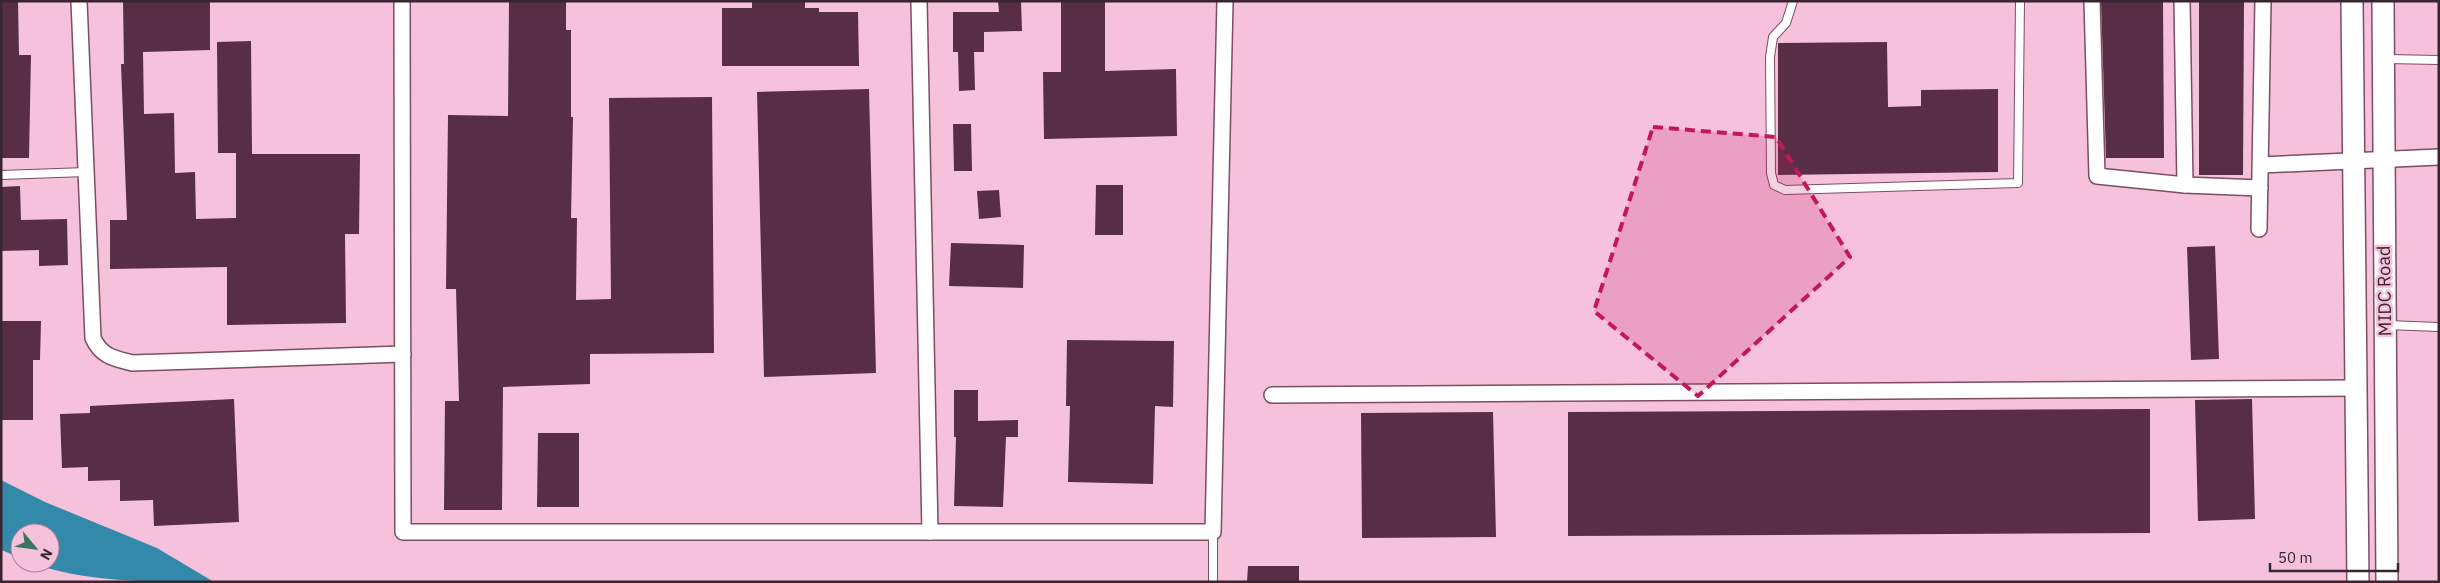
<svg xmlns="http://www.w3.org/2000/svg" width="2440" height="583" viewBox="0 0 2440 583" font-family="'IBM Plex Sans',sans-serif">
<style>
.water{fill:#3389aa}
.building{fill:#572e44}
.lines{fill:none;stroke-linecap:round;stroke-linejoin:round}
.lane-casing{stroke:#7a4e65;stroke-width:10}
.street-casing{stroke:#7a4e65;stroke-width:18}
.secondary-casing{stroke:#7a4e65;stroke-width:24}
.lane{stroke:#fff;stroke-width:8}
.street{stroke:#fff;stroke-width:15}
.secondary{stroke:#fff;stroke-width:21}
.marked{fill:#c2185b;fill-opacity:0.2;stroke:#c2185b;stroke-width:4;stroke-dasharray:10 6;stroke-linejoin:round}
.labels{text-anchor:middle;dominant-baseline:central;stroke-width:5;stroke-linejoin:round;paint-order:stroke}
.street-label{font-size:18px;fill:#39252f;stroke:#f6c2db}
</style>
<rect width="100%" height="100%" fill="#f6c2db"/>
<!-- water -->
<path class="water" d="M1,480L45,502L157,548L214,582C152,582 89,583 31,563H50V533H20V558L4,551L1,550Z"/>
<!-- building -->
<g class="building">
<path d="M1,1H18L19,55H31L29,158H1Z"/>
<path d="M123,1H210V50L143,52L144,114L174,113L175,173L195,172L196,219L236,218V153H218L217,42L251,41L252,154H360L359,234H345L346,323L227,325V267L110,269V220H127L121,64H124Z"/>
<path d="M509,1H566V30H571V117H573L571,218H577L576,300L611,299L609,98L712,97L714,353L590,354V384L503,387L502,510H444L445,401H459L456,289H446L448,115L508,116Z"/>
<path d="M752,1H805V8H819V12H858L859,66H722V8H752Z"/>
<path d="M998,1H1021L1022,31L984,32V52H974L975,90L959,91L958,52H953V12H999Z"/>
<path d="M1061,1H1105V71L1176,69L1177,136L1044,139L1043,72H1061Z"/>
<path d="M2101,1H2163L2164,158H2106Z"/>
<path d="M2199,1H2244L2243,175H2199Z"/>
<path d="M1887,42L1888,107L1921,106V90L1998,89V172L1778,175V43Z"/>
<path d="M869,89L876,373L764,377L757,92Z"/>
<path d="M953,124H971L972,171H954Z"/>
<path d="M1096,185H1123V235H1095Z"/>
<path d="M20,186L21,220L67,219L68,265L39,266V250L1,251V187Z"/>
<path d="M999,190L1001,217L979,219L977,191Z"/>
<path d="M951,243L1024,245L1023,288L949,286Z"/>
<path d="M2215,246L2219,359L2191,360L2187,247Z"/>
<path d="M1,321H41L40,360H33V420H1Z"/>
<path d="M1067,340L1174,341L1173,407L1155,406L1153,484L1068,482L1070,406H1066Z"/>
<path d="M954,390H978V421L1018,420V437H1006L1003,507L954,506L956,437H954Z"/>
<path d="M234,399L239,522L154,526L153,500L120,501V480L88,481V467L62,468L60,414L90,413V406Z"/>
<path d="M2252,399L2255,519L2198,521L2195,400Z"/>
<path d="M2150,409V533L1568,536V412Z"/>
<path d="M1493,412L1496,537L1362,538L1361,413Z"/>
<path d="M538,433H579V507H537Z"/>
<path d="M1248,566H1299V582H1247Z"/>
</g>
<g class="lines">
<defs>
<g id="lane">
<path d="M1793,1L1786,23L1773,37L1770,57L1771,173L1774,185L1785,190L2018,183L2020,1"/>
<path d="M2386,59L2439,60"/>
<path d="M1,175L86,172"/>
<path d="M2387,325L2439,327"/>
<path d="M1213,582V532"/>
</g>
<g id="street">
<path d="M79,1L93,338C101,356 113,358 132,363L403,354"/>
<path d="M402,1L403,532H1213L1225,1"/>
<path d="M919,1L930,532"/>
<path d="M2092,1L2097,176L2185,185L2260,188"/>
<path d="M2182,1L2185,185"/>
<path d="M2261,165L2439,157"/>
<path d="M2259,229L2263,1"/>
<path d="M1272,395L2356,388"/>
</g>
<g id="secondary">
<path d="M2352,1L2358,582"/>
<path d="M2383,1L2387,582"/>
</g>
</defs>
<!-- lane casing -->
<use href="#lane" class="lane-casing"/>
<!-- street casing -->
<use href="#street" class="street-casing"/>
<!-- secondary casing -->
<use href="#secondary" class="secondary-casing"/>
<!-- lane -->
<use href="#lane" class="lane"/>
<!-- street -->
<use href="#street" class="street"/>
<!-- secondary -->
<use href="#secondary" class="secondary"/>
</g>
<!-- marked area -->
<path class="marked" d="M1653,127L1776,137L1850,257L1698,396L1594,311Z"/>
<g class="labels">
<!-- street labels -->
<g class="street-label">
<text transform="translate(2384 291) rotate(-91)">MIDC Road</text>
</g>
</g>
<!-- border -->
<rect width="2440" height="583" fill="none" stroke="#39252f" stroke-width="5"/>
<!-- north arrow -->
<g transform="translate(35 548) rotate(119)"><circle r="24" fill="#f6c2db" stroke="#aa8396"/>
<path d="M0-4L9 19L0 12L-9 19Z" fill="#39755f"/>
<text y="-8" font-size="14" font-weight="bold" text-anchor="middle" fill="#39252f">N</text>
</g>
<!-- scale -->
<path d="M2270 563v8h128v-8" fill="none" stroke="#39252f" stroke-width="2.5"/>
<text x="2278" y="563" font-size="15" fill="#39252f" stroke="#f6c2db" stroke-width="4" paint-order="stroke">50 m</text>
</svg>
